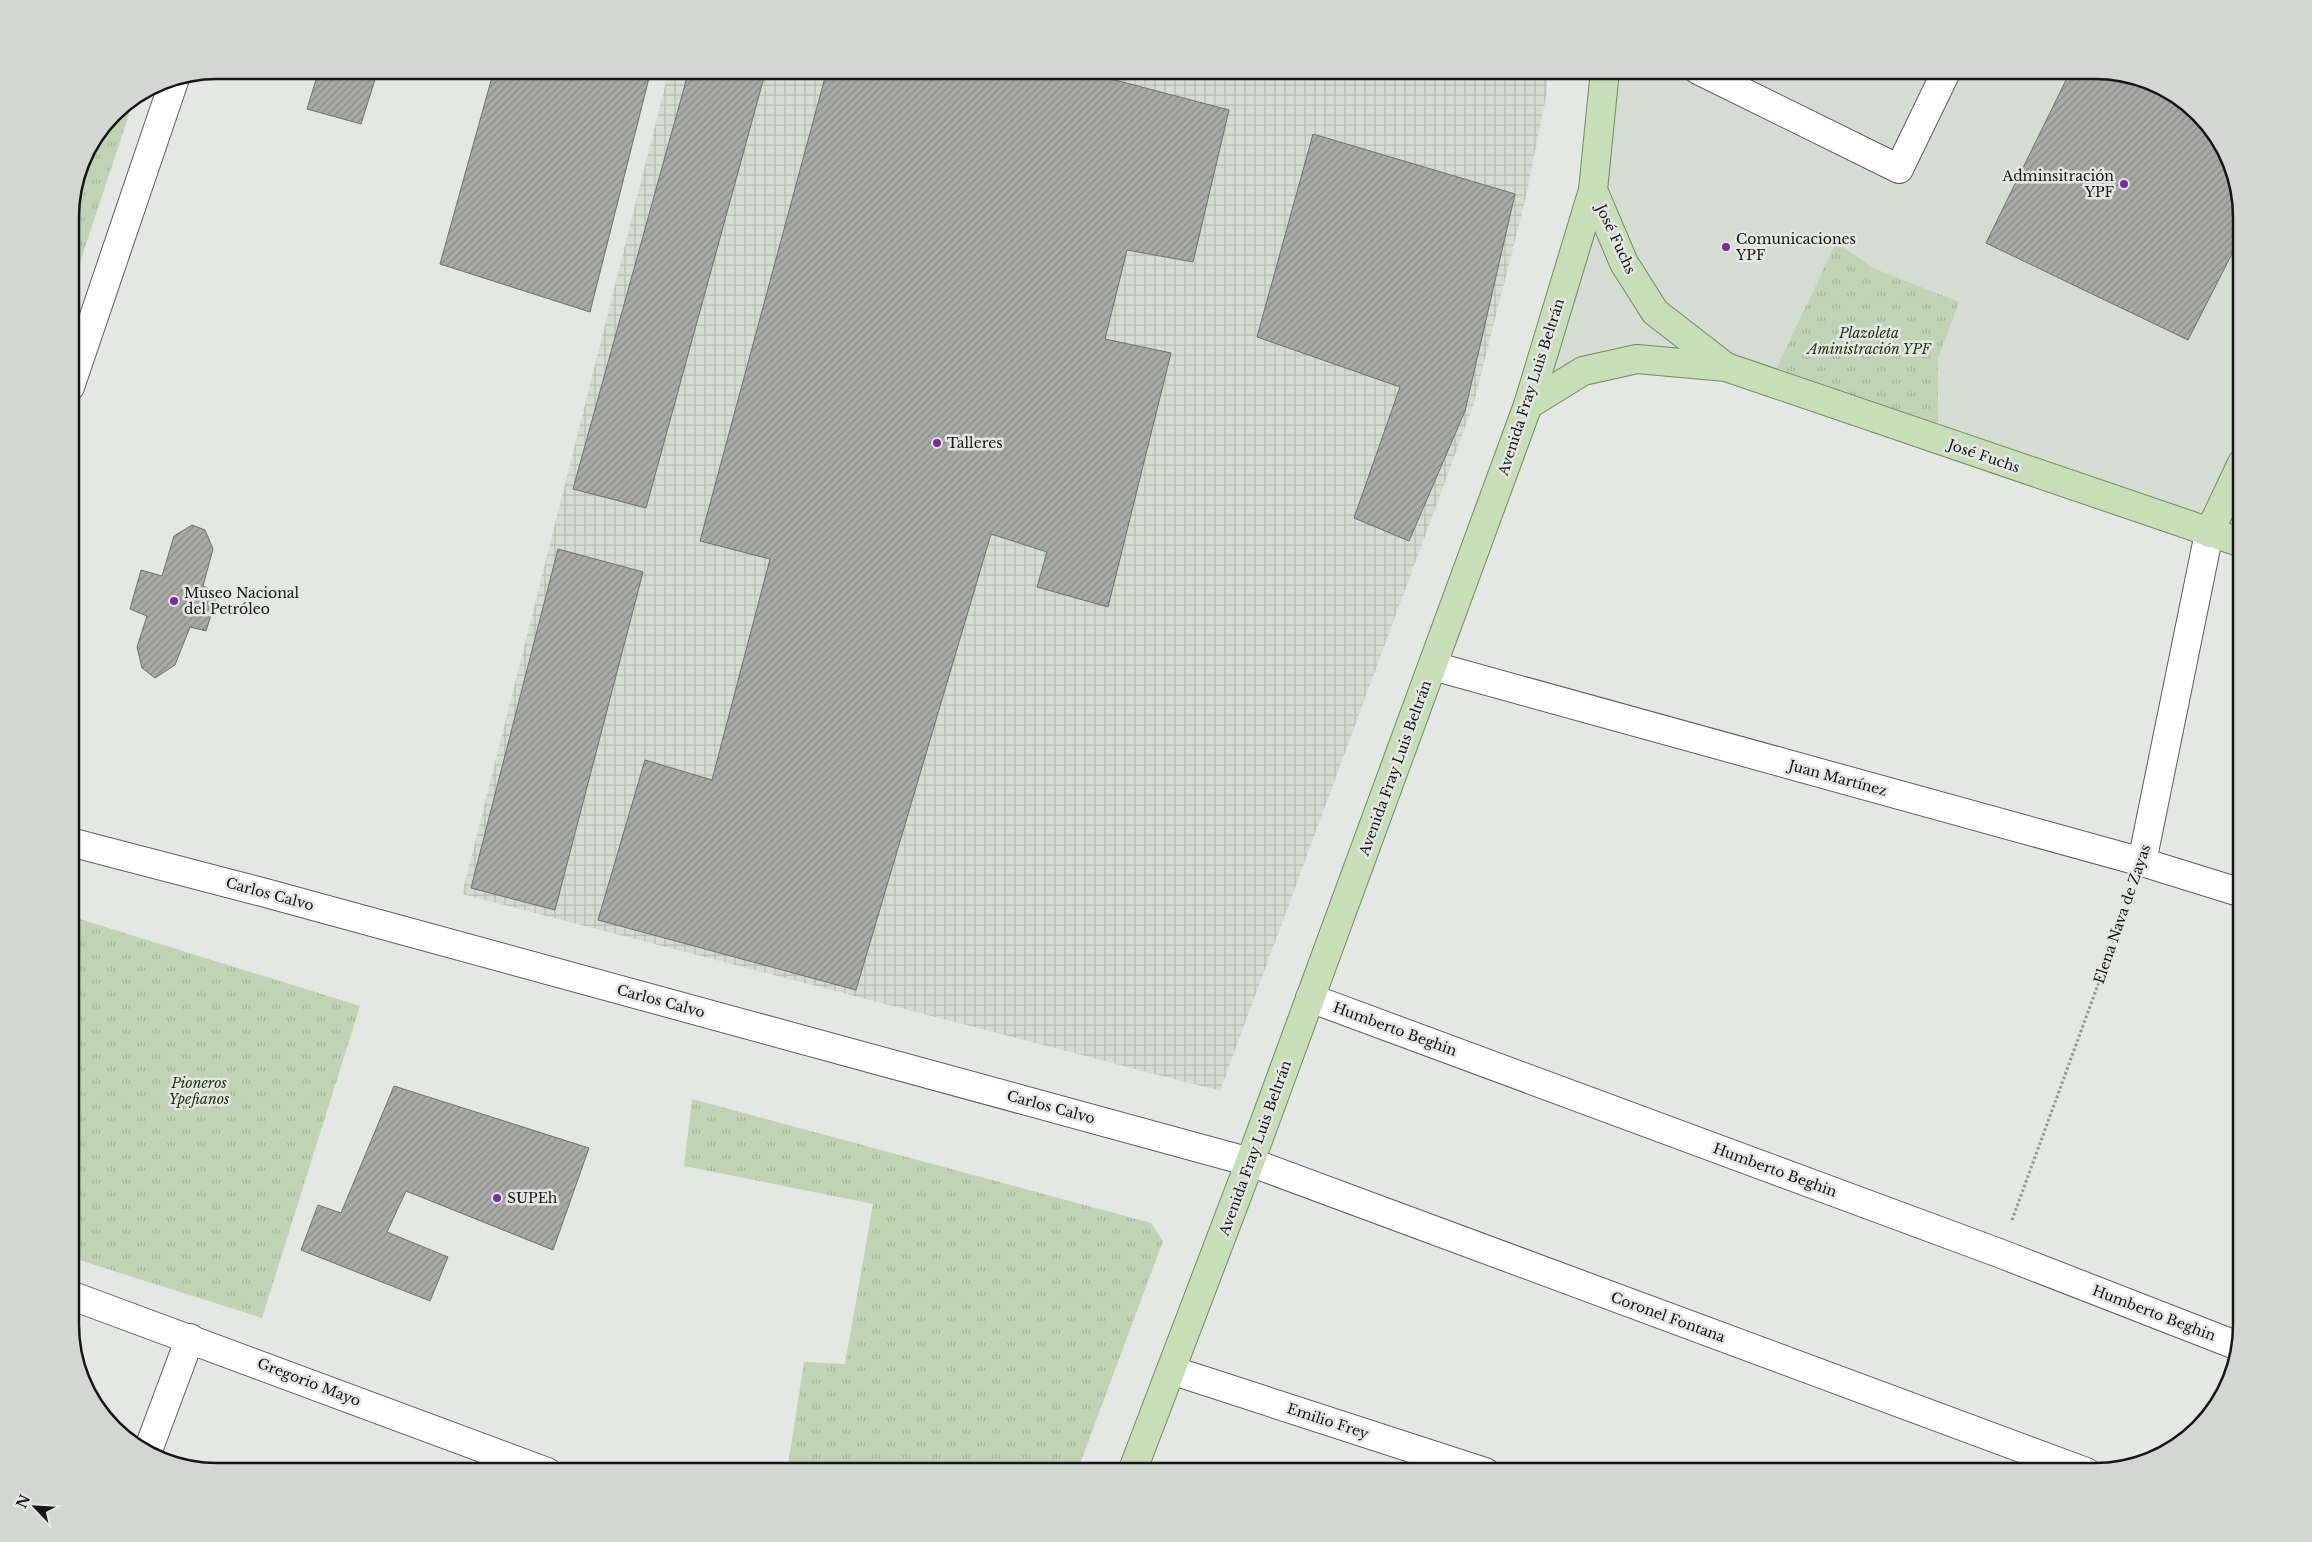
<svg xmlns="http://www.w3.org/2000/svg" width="2312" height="1542" viewBox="0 0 2312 1542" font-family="'Libre Baskerville',serif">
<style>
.built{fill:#d5dcd1}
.industrial{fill:url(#industrial-grid)}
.park{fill:url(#park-tufts)}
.building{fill:url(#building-hatch);stroke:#6e716d}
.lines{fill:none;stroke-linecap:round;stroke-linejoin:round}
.minor-casing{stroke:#5c5f5b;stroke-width:30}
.major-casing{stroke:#718a61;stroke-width:30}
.path{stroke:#939693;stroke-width:3;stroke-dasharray:2.5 2.5;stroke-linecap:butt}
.minor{stroke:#fff;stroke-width:28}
.major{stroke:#c7deb9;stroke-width:28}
.poi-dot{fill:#7a2b9c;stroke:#e4e7e3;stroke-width:2}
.labels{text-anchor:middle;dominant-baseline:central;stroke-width:5;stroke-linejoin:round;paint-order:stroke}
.poi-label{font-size:14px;fill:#151615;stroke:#e4e7e3;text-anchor:start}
.street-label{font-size:14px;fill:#151615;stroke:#e4e7e3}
.park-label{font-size:14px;font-style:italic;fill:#1d3509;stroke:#e4e7e3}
.rim{fill:none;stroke:#151615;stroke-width:2.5}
</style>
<defs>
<pattern id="industrial-grid" width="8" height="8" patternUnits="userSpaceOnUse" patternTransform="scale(1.25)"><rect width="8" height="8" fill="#d5dcd1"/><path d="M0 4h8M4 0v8" fill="none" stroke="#b6bcb3"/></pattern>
<pattern id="park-tufts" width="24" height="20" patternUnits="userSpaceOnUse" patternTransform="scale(1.25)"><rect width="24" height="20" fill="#c0d3b5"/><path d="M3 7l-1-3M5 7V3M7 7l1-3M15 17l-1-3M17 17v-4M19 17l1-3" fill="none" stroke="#a4b49b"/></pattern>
<pattern id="building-hatch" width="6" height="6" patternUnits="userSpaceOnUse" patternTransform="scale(1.25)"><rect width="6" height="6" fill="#a8aaa7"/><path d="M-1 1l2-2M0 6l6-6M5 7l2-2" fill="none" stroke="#888987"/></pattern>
</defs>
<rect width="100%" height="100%" fill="#e4e7e3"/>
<!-- built -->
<path class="built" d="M1605,70H2095L2142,78L2177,95L2227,152L2242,217V463L2209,533L1726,367L1637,359L1528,405L1593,190Z"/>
<!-- industrial -->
<path class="industrial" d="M669,70H1547V92L1526,197L1473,406L1220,1091L462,894Z"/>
<!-- park -->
<g class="park">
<path d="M134,99L70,293V208L81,161L113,113Z"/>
<path d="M1836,243L1875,269L1959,302L1938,358V422L1902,439L1777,367Z"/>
<path d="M70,916L360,1006L262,1318L70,1257Z"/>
<path d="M692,1099L1151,1223L1163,1241L1077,1472H787L804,1362L845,1364L873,1204L684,1166Z"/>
</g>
<!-- building -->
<g class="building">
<path d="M319,70H378L361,124L307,109Z"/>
<path d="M494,70H651L590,312L440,264Z"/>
<path d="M689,70H766L646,508L573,489Z"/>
<path d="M827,70H1077L1229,110L1193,262L1127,250L1105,339L1171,353L1108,607L1037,587L1047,552L991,534L856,990L598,920L645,760L712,780L770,559L700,541Z"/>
<path d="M2071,70H2095L2142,78L2177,95L2227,152L2242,217V234L2188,340L1986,243Z"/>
<path d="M1313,134L1515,194L1465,411L1409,541L1354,518L1400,387L1257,337Z"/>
<path d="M192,525L205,530L213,549L203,586L218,593L206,631L190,627L175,665L155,678L142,668L137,647L147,616L130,609L141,570L162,576L174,536Z"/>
<path d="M558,549L643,572L555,910L471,888Z"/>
<path d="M394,1086L589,1148L553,1250L406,1191L387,1232L448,1257L430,1301L301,1250L318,1205L341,1213Z"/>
</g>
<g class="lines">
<defs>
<g id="minor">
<path d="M1698,70L1899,169L1947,70"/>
<path d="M70,387L175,78"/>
<path d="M1433,666L2142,862L2242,893"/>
<path d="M70,842L262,892L1250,1162L2086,1472"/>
<path d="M2142,862L2209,533"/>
<path d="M1310,998L1999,1253L2238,1346"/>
<path d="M70,1295L547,1472"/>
<path d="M1171,1370L1485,1472"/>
<path d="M147,1453L190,1338"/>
</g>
<g id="major">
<path d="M1593,190L1624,263L1655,312L1726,367"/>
<path d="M1528,405L1583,371L1637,359L1726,367L2242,543"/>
<path d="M2209,533L2242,463"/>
<path d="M1132,1472L1250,1162L1528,405L1593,190L1605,70"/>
</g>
</defs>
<!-- minor casing -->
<use href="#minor" class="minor-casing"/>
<!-- major casing -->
<use href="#major" class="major-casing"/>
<!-- path -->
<path class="path" d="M2012,1220L2130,897"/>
<!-- minor -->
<use href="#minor" class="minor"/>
<!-- major -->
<use href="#major" class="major"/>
</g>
<!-- markers -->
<g class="poi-dot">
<circle cx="2124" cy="184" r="5"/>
<circle cx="1726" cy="247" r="5"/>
<circle cx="937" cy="443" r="5"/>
<circle cx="174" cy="601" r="5"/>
<circle cx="497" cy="1198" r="5"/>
</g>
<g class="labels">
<!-- poi labels -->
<g class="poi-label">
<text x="2114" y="176" text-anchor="end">Adminsitración<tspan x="2114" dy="16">YPF</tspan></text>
<text x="1736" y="239">Comunicaciones<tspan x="1736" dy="16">YPF</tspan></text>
<text x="947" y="443">Talleres</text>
<text x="184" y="593">Museo Nacional<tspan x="184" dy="16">del Petróleo</tspan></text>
<text x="507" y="1198">SUPEh</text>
</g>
<!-- street labels -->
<g class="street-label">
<text transform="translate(1616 239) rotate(65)">José Fuchs</text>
<text transform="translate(1531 387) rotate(-72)">Avenida Fray Luis Beltrán</text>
<text transform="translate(1984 456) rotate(19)">José Fuchs</text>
<text transform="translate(1395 768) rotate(-70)">Avenida Fray Luis Beltrán</text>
<text transform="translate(1838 778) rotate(15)">Juan Martínez</text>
<text transform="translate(270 894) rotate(15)">Carlos Calvo</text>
<text transform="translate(2122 914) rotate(-71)">Elena Nava de Zayas</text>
<text transform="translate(661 1001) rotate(15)">Carlos Calvo</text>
<text transform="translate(1395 1029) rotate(20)">Humberto Beghin</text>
<text transform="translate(1051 1107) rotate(15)">Carlos Calvo</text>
<text transform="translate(1255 1148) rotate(-70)">Avenida Fray Luis Beltrán</text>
<text transform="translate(1775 1170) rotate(20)">Humberto Beghin</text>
<text transform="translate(2154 1313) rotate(21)">Humberto Beghin</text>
<text transform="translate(1668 1317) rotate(20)">Coronel Fontana</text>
<text transform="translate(309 1382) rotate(21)">Gregorio Mayo</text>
<text transform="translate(1328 1421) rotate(18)">Emilio Frey</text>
</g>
<!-- park labels -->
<g class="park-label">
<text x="1869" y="333">Plazoleta<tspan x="1869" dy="16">Aministración YPF</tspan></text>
<text x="199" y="1083">Pioneros<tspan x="199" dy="16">Ypefianos</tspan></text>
</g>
</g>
<!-- crop -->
<path d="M0 0H2312V1542H0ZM217 79H2095A138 138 0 0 1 2233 217V1325A138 138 0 0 1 2095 1463H217A138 138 0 0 1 79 1325V217A138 138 0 0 1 217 79Z" fill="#d3d6d3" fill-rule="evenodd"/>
<path class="rim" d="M217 79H2095A138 138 0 0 1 2233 217V1325A138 138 0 0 1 2095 1463H217A138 138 0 0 1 79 1325V217A138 138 0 0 1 217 79Z"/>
<!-- north arrow -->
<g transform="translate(35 1507) rotate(295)" stroke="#e4e7e3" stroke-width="4" paint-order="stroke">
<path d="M0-4L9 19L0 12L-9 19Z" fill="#151615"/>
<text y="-8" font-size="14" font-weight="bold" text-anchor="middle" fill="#151615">N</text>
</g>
</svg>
